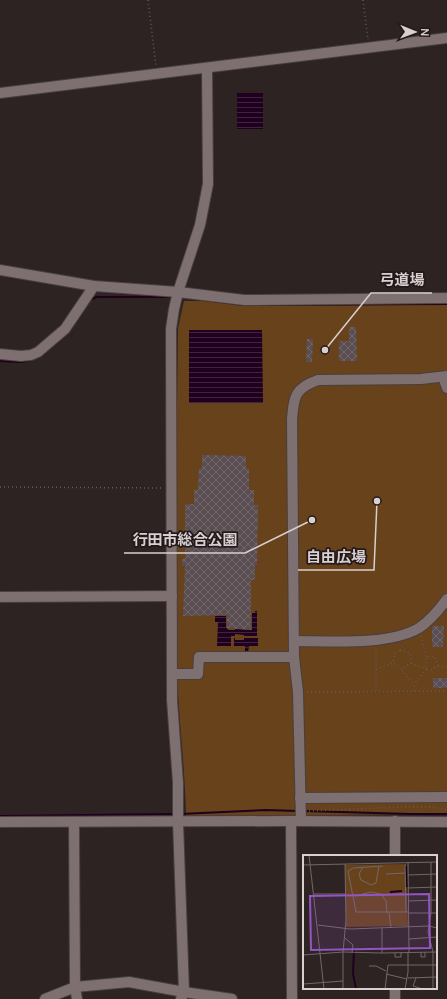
<svg xmlns="http://www.w3.org/2000/svg" width="447" height="999" viewBox="0 0 447 999" font-family="Manrope,'Noto Sans JP',sans-serif">
<style>
.park{fill:#68421b}
.water{fill:url(#water-rules)}
.lines{fill:none;stroke-linecap:round;stroke-linejoin:round}
.stream{stroke:#1f001e;stroke-width:2}
.building{fill:url(#building-cross-hatch)}
.minor-casing{stroke:#483f3f;stroke-width:12}
.path{stroke:#645a5a;stroke-width:1.5;stroke-dasharray:1 3;stroke-linecap:butt}
.minor{stroke:#7e7070;stroke-width:10}
.inset-river{fill:none;stroke:#1f001e;stroke-width:2}
.inset-road{fill:none;stroke:#726868;stroke-width:1}
.view{fill:#9255c3;fill-opacity:0.15;stroke:#9255c3;stroke-width:2}
.inset-edge{fill:none;stroke:#d8d0d0;stroke-width:2}
.leader{fill:none;stroke:#d8d0d0;stroke-width:1.5}
.callout-dot{fill:#d8d0d0;stroke:#24191a;stroke-width:1.5}
.callout-label{font-size:15px;text-anchor:middle;font-weight:bold;fill:#d8d0d0;stroke:#24191a;stroke-width:3.5;stroke-linejoin:round;paint-order:stroke}
</style>
<defs>
<pattern id="water-rules" width="6" height="5" patternUnits="userSpaceOnUse"><rect width="6" height="5" fill="#1f001e"/><path d="M0 2.5h6" fill="none" stroke="#3f243e"/></pattern>
<pattern id="building-cross-hatch" width="8" height="8" patternUnits="userSpaceOnUse"><rect width="8" height="8" fill="#5a4e52"/><path d="M0 0l8 8M0 8l8-8" fill="none" stroke="#71666a"/></pattern>
</defs>
<rect width="100%" height="100%" fill="#2e2323"/>
<!-- park -->
<path class="park" d="M184,301L447,302V814L186,816C185,769 179,722 177,674C173,559 177,443 178,328Z"/>
<!-- water -->
<g class="water">
<rect x="237" y="93" width="26" height="36"/>
<path d="M189,330H262L263,403H189Z"/>
<path d="M255,611H257V636H244V635L235,634V636H231V646H217L218,622H215V616H226V628L228,629V630H235V629L252,630V613H255Z"/>
<path d="M234,638H235V640H244V638H258V646H249L248,653H245V646H234Z"/>
</g>
<g class="lines">
<!-- stream -->
<g class="stream">
<path d="M181,297L244,305"/>
<path d="M89,300L97,297H174"/>
<path d="M254,305L447,304"/>
<path d="M0,361C10,361 24,364 32,359"/>
<path d="M304,811L411,814H447"/>
<path d="M180,814L266,810L298,811"/>
<path d="M0,816L174,814"/>
</g>
</g>
<!-- building -->
<g class="building">
<path d="M349,327H356L357,361H339V341H349Z"/>
<path d="M307,339H313L312,362H306Z"/>
<path d="M202,455L246,456V468H249V490H254V505H258L257,565H255V580H251V630L227,628V615L183,616L185,565L182,566V559H185V506L186,504H194V490H198L199,468H202Z"/>
<path d="M432,626H444L443,647H432Z"/>
<rect x="433" y="678" width="14" height="10"/>
</g>
<g class="lines">
<defs>
<g id="minor">
<path d="M0,93L447,38"/>
<path d="M0,270L94,286L178,292L244,300L447,298"/>
<path d="M0,354L21,356L31,355L38,352L65,329L94,286"/>
<path d="M443,377L447,388"/>
<path d="M0,597L172,596"/>
<path d="M294,641C330,641 388,646 419,628C430,621 439,610 447,599"/>
<path d="M172,674H198L199,657H294"/>
<path d="M300,798L447,797"/>
<path d="M291,821L292,999"/>
<path d="M301,821L298,692L294,657L292,419C294,396 295,388 318,380L421,379L447,376"/>
<path d="M0,822L291,821L447,822"/>
<path d="M74,823L75,987L77,999"/>
<path d="M395,856V821"/>
<path d="M45,999L75,987L129,982L184,992L232,999"/>
<path d="M181,999L184,992L178,822V783L172,700L171,329L174,309L178,292L200,225L208,184L207,68"/>
<path d="M395,999V988"/>
</g>
</defs>
<!-- minor casing -->
<use href="#minor" class="minor-casing"/>
<!-- path -->
<g class="path">
<path d="M148,0L156,66"/>
<path d="M363,0L368,40"/>
<path d="M0,487L162,488"/>
<path d="M421,636L426,657"/>
<path d="M376,649V693"/>
<path d="M400,650L410,653L411,663L402,669L393,663L395,653Z"/>
<path d="M411,663L426,669L414,685"/>
<path d="M438,666L434,656L426,657V669L432,670L438,666L447,667"/>
<path d="M376,669L393,663"/>
<path d="M402,670L414,685V692"/>
<path d="M307,692L447,691"/>
<path d="M309,811L402,807H431L447,810"/>
</g>
<!-- minor -->
<use href="#minor" class="minor"/>
</g>
<!-- overview -->
<g transform="translate(303 855)">
<rect width="134" height="134" fill="#2e2323"/>
<path d="M103,9L105,71L43,72L42,10Z" fill="#68421b"/>
<path class="inset-river" d="M103,11L104,32M87,37L99,36M51,93L50,119L53,134"/>
<path class="inset-road" d="M6,0L21,134M105,7L106,97M128,7V58H134M0,10L134,7M102,10L103,57M80,11L50,13L45,16L53,57H105M60,12L56,19L58,25L68,30L73,28L76,11M83,19L102,18M105,20L134,19M105,33L134,32M11,39H42M90,39H103M52,41L68,37L78,39L83,46L84,58M105,46L134,45M86,58L88,73M105,58H128L125,77L130,97V134M15,70L47,74L126,71L134,73M79,73V98L134,97M42,83L50,90L49,98M106,84L134,82M118,97V102H122V97M92,98V102H98V97M0,100L40,97L79,98M66,111H73L83,116M83,119L104,124M105,123L134,122M113,123L110,131L120,134M0,129L40,126M40,134V97L43,65L42,9M82,134L85,110H134M102,134L105,117V97"/>
<path class="view" d="M126,39L127,93L8,95L7,41Z"/>
<rect width="134" height="134" class="inset-edge"/>
</g>
<!-- callouts -->
<path class="leader" d="M325 350L371 293H432M312 520L245 553H124M377 501L374 570H298"/>
<g class="callout-dot">
<circle cx="325" cy="350" r="4"/>
<circle cx="312" cy="520" r="4"/>
<circle cx="377" cy="501" r="4"/>
</g>
<g class="callout-label">
<text x="402" y="285">弓道場</text>
<text x="185" y="545">行田市総合公園</text>
<text x="336" y="562">自由広場</text>
</g>
<!-- north arrow -->
<g transform="translate(415 32) rotate(91)" stroke="#24191a" stroke-width="3" paint-order="stroke">
<path d="M0-3L7 15L0 10L-7 15Z" fill="#d8d0d0"/>
<text y="-6" font-size="11" font-weight="bold" text-anchor="middle" fill="#d8d0d0">N</text>
</g>
</svg>
